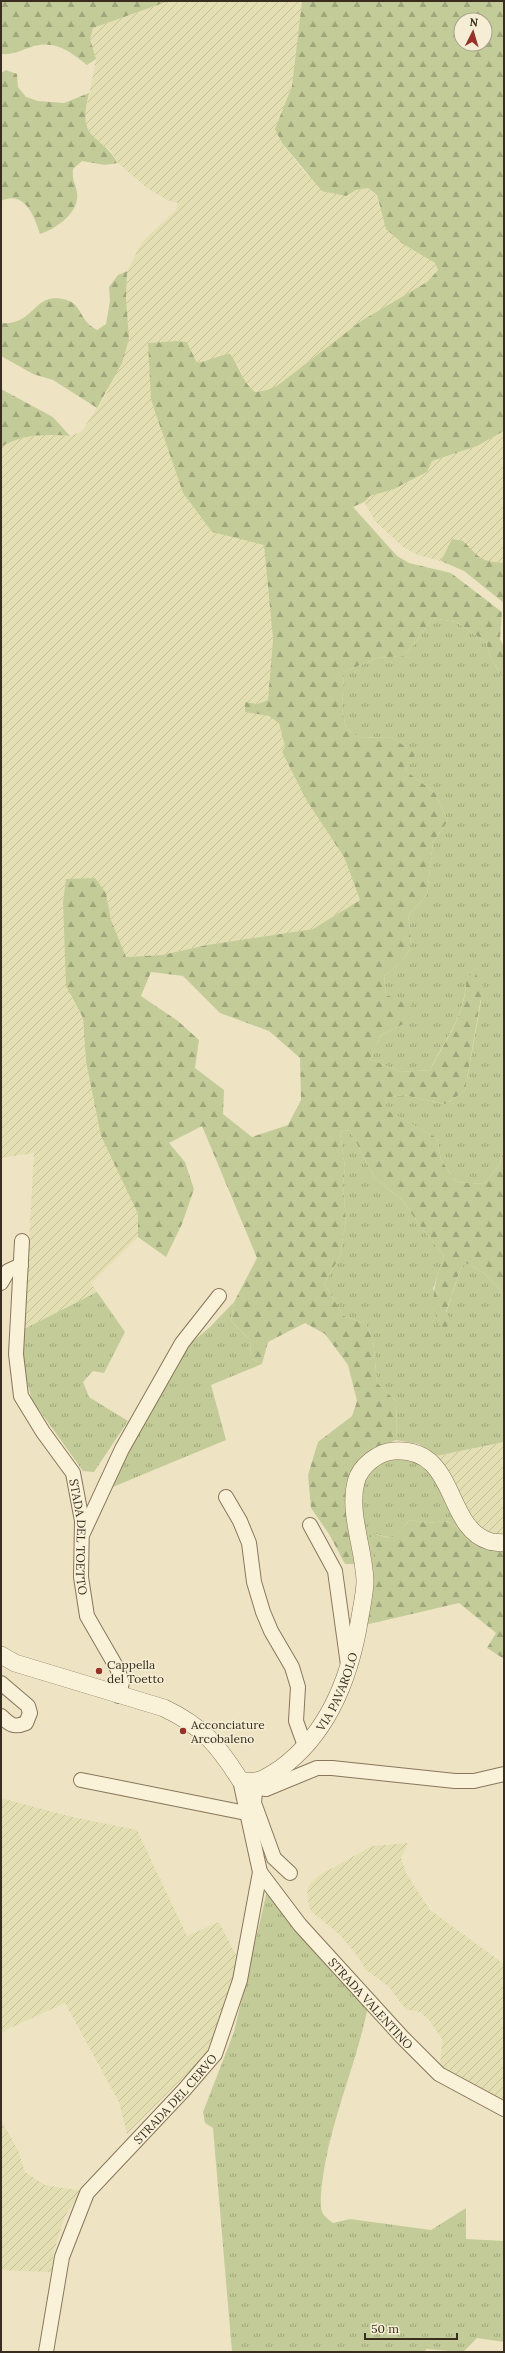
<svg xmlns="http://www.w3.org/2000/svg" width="505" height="2353" viewBox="0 0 505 2353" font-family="Lora,serif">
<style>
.farmland{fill:url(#farmland-furrows)}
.grass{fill:url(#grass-tufts)}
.forest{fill:url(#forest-firs);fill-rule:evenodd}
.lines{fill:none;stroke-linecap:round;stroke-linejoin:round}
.minor-casing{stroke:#89765b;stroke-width:16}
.tertiary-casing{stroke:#89765b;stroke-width:18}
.minor{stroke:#f9f1d8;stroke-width:14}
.tertiary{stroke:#f9f1d8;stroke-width:17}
.poi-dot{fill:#97322b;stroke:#f5eed4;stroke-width:1.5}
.labels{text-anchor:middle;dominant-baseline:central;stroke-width:3;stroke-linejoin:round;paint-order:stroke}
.street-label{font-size:12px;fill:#392d1f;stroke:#f5eed4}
.poi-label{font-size:12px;fill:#392d1f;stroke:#f5eed4;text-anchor:start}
</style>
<defs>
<pattern id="farmland-furrows" width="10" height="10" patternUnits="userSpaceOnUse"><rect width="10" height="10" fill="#e4dfb2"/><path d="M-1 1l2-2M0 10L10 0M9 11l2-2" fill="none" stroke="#c4c099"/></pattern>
<pattern id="grass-tufts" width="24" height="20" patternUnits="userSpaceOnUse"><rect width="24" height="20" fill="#c3cc98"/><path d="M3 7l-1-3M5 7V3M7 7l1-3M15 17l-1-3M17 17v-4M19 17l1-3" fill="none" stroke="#9fa67b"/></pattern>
<pattern id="forest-firs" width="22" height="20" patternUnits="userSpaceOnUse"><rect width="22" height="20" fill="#c3cc98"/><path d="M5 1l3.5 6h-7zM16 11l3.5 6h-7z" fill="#9fa67b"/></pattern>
</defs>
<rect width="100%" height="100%" fill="#eee4c4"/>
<!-- farmland -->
<g class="farmland">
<path d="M169,1H302L292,86L275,129L282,143L305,173L345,196L356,190L368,188L377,196L379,207L403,244L435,263L438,270L427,282L361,321L278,385L267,390L255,392L246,385L238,364L219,355L209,361L197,363L187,342L176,341L149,343L151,400L183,493L212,532L264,544L273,639L268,700L257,704L279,723L285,746L282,752L307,801L344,857L360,900L313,929L207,945L162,955L125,957L111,920L106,893L66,879L63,902L66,973L71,997L83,1018L86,1062L101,1136L138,1214V1237L91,1283L97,1292L24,1329L34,1153L1,1158V447L19,438L45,434L70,436L81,432L107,393L126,298L127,271L142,242L176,210L178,203L167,200L147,188L118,163L111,151L92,137L86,126L85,116L96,59L89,39L93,28Z"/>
<path d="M504,431V563L488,562L477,558L471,549L453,539L441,561L418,555L403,547L375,521L364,502L370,496L405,484L427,472L432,461L477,446Z"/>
<path d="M504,1442V1537L480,1529L462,1507L450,1477L436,1456Z"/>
<path d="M1,1798L68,1816L137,1830L187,1936L219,1922L237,1957L228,2005L217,2033L206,2054L127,2134L119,2102L65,2003L8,2029L1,2034Z"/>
<path d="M408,1843L401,1858L406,1873L430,1910L504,1964V2101L440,2068L442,2039L429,2020L420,2012L409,2010L404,2007L389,1987L365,1969L359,1958L340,1935L312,1912L309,1907L307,1890L309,1885L318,1876L372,1846Z"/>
<path d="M1,2120L18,2150L25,2172L45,2185L82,2191L65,2216L54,2251L51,2272L1,2270Z"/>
</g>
<!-- grass -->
<g class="grass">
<path d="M432,618L456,622L486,642L491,660L504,678V1147L500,1164L484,1184L457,1182L441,1160L437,1138L386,1110L385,1098L403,1095L445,1104L465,1091L481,1001L466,980C466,1014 444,1041 430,1070L401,1072L370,1059L381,1035L408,1022L386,995L384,976C412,954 414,950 408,915L427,895L433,842L448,821L435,793L405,770L415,754L391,737L359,738L346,728L342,708L344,672L377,658L403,656L416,642Z"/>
<path d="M350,1130L374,1177L403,1201L420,1226L444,1256L433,1289L446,1313L460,1270L465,1263C479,1268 499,1283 504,1298V1442L436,1456L419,1444L396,1440L397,1402L377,1383L373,1339L366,1324L344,1316L324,1284L340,1256L346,1220L343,1185L345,1168L340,1132Z"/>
<path d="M97,1292L125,1332L104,1373L93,1371L83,1382L89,1397L128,1421L94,1472L83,1471L32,1400L24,1370V1329Z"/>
<path d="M234,1302L231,1321L250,1340L251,1358L262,1364L211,1385L226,1440L108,1489L179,1353L210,1327Z"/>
<path d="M394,1455L427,1464L474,1542L451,1523L446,1521L428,1523L410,1520C397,1533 395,1542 377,1534L369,1541L375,1552V1557L370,1564L365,1541L360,1482L368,1470Z"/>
<path d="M267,1891L368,2007C357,2061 335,2110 325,2164C323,2177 320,2193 321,2206C321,2215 327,2218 333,2223L350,2219L431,2230L466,2208V2239L504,2241V2342L477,2338L463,2352L426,2349L425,2352H232L213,2128L205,2123L203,2112L234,2032Z"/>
</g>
<!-- forest -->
<g class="forest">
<path d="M1,1H169L93,28L90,39L96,59L87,65C71,52 56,40 34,46C21,50 14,55 1,54Z"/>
<path d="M302,1H504V431L477,446L432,461L427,472L394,489L370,496L364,502L353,507L397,556L409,563L451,573L502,612L500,639L504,647V678L491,660L486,642L456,622L432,618L416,642L403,656L377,658L344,672L342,708L346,728L359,738L391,737L416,754L405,770L435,793L448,821L433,842L427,895L408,915C414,950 412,954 384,976L386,995L411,1004L408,1022L381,1035L370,1059L401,1072L430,1070C445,1041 466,1014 466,980L474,971L483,986L465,1091L445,1104L403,1095L385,1098L387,1110L437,1138L441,1160L457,1182L484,1184L500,1164L504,1147V1298C499,1283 479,1268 465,1263L460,1270L446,1312L455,1326L440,1327C428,1300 435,1282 444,1256L420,1226L403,1201L374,1177L350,1130L340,1132L345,1168L343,1185L346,1220L340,1256L324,1284L344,1316L366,1324L373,1339L377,1383L397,1402L396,1440L385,1445L352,1477L358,1564H345L329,1534L311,1508L308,1475L318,1442L352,1416L357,1401L348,1365L325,1334L305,1323L268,1342L262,1364L251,1358L250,1340L231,1321L234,1302L257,1258L202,1126L169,1143L185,1162L194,1189L182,1224L166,1257L138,1237V1214L101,1136L86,1062L83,1018L66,986L63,902L66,879L95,878L106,893L111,920L126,957L162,955L207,945L313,929L360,900L344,857L307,801L282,752L285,746L279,723L269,716L245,712V702L257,704L268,700L273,639L264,545L212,532L183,493L151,400L148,343L176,341L187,342L197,363C209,361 218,355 230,354C240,367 242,382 255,392L267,390L278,385L361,321L427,282L438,270L435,263L403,244L386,229L377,195L368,188L356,190L346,196L322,191L282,143L275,129L292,86ZM461,20H485V44H461ZM151,972L183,976L220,1013L269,1031L300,1058L301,1100L288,1125L252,1137L223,1114L224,1090L195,1068L199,1040L178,1021L141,996Z"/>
<path d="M6,70L17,74L18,87L26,97L38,101L64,103L89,93C77,143 98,130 118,163L105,165L82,161L73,169C72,183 76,183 77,193C80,212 56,229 40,234C35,218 25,189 1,201V73Z"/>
<path d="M127,271L126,298L129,339L122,363L97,408L53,380L33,374L1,356V323C29,325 32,304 49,299C55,297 68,299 73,303C82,310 81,321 97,330L106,324L110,301L109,287L118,275Z"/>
<path d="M1,389L53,417L70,436C44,434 23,434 1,447Z"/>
<path d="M452,539L463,541C481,558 478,561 504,563V603L464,571L441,561Z"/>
<path d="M410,1520L428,1523L445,1521L451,1523L474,1542L496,1551L504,1552V1659L487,1648L496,1633L459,1603L365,1625L370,1564L375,1557V1552L369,1541L370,1535C377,1534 379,1535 385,1537C394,1540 404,1526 410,1520Z"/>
</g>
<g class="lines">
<defs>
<g id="minor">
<path id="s1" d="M22,1241L16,1354L21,1396L43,1432L73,1473L82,1521L81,1577L87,1616L117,1668L122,1682L119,1696"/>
<path d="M1,1283L8,1271L21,1265"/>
<path d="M226,1497L240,1521L249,1543L254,1582L263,1612L271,1631L292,1667L298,1687L296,1721L305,1746"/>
<path d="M310,1525L335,1571L348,1665"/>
<path d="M83,1533L122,1449L182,1343L219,1296"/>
<path d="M1,1683L28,1706L30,1713L26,1723C14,1728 10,1725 1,1716"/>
<path d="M81,1780L246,1813"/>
<path d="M253,1783L258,1788L266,1789L317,1768H332L455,1781H474L504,1774"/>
<path d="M258,1788L255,1792L254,1803L274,1858L290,1873"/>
<path id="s2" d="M260,1872L300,1925L402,2037L439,2074L504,2109"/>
<path id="s3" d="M46,2352L62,2257L87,2193L184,2090L215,2054L240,1980L260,1872L240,1780"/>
</g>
<g id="tertiary">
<path id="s4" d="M1,1655L15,1663L164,1708C202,1726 218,1745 240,1780C259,1784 266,1778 281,1768C330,1732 351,1674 360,1617C362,1605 365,1592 365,1581C364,1549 348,1512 356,1482C360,1466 378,1452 394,1451C458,1447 444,1527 489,1541C493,1543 499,1542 504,1543"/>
</g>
</defs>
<!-- minor casing -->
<use href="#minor" class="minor-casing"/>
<!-- tertiary casing -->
<use href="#tertiary" class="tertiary-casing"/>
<!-- minor -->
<use href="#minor" class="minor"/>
<!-- tertiary -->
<use href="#tertiary" class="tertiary"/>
</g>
<!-- markers -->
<g class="poi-dot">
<circle cx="99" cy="1671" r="4"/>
<circle cx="183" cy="1731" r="4"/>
</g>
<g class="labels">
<!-- street labels -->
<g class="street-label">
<text stroke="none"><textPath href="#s1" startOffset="313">STADA DEL TOETTO</textPath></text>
<text stroke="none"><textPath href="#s4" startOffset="419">VIA PAVAROLO</textPath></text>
<text stroke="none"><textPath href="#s2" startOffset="172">STRADA VALENTINO</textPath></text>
<text stroke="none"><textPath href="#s3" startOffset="294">STRADA DEL CERVO</textPath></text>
</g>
<!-- poi labels -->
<g class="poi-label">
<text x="107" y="1664">Cappella<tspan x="107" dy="14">del Toetto</tspan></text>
<text x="191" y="1724">Acconciature<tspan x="191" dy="14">Arcobaleno</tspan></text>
</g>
</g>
<!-- border -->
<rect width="505" height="2353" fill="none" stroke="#392d1f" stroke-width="4"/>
<!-- north arrow -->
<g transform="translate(473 32) rotate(5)"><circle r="19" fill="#f5eed4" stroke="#aaa18c"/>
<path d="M0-3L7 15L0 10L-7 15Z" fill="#97322b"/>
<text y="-6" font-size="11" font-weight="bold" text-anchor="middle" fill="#392d1f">N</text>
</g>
<!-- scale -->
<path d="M365 2333v6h92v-6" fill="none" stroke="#392d1f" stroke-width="2"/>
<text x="371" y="2333" font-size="12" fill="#392d1f" stroke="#f5eed4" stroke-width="3" paint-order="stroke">50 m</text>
</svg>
